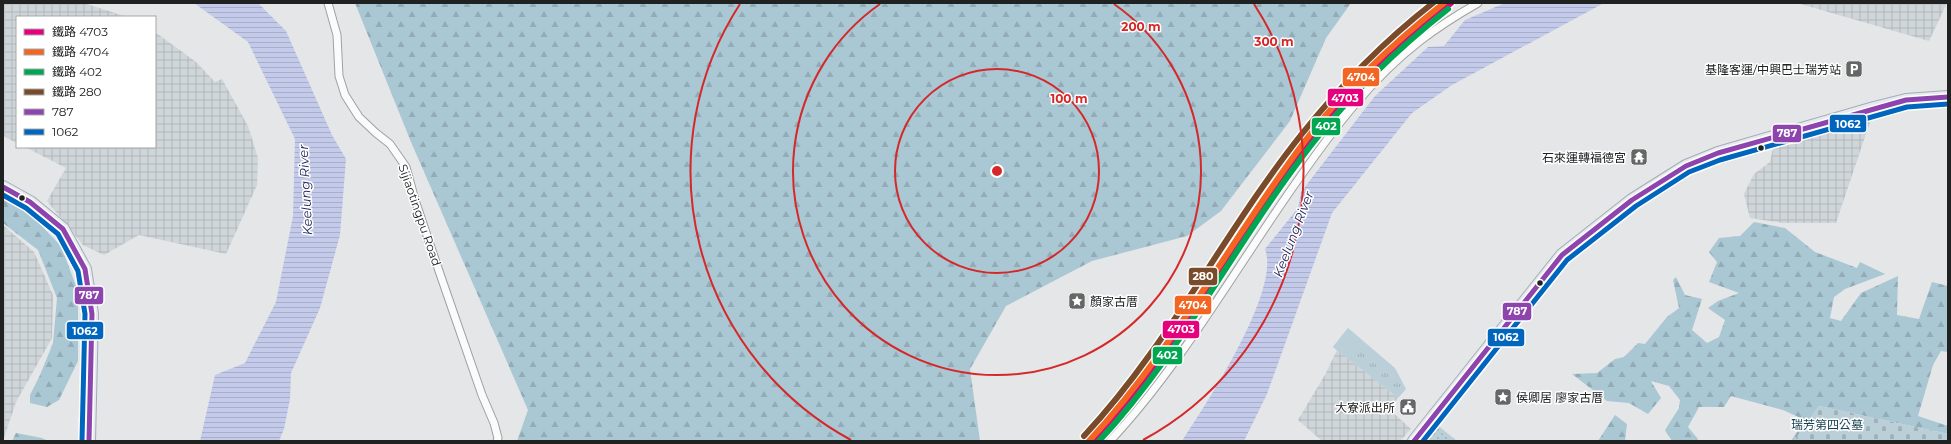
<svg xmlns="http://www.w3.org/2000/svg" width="1951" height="444" viewBox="0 0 1951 444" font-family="Montserrat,'Noto Sans TC',sans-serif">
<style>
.industrial{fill:url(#industrial-grid)}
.grass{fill:url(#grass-tufts)}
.forest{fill:url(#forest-firs)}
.cemetery{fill:url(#cemetery-stones)}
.garden{fill:url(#garden-dots)}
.pitch{fill:#bbcfd9}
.water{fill:url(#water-rules)}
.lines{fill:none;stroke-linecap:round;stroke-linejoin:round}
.street-casing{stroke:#a0a1a2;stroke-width:9}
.primary-casing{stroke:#a3acb5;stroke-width:14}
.street{stroke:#fbfbfb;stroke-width:7}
.primary{stroke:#e6eaf0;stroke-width:12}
.bus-1-casing{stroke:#fff;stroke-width:8}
.bus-2-casing{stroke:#fff;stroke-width:8}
.bus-1{stroke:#8e44ad;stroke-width:5}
.bus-2{stroke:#0065bd;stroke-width:5}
.rail-1-casing{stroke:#fff;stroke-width:9}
.rail-2-casing{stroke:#fff;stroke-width:9}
.rail-3-casing{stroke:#fff;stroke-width:9}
.rail-4-casing{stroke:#fff;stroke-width:9}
.rail-1{stroke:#e5007d;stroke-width:6}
.rail-2{stroke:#f26522;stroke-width:6}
.rail-3{stroke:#00a651;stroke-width:6}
.rail-4{stroke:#7a4b2a;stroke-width:6}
.ring{fill:none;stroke:#d62828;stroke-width:2}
.bus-dot{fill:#202222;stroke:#fff;stroke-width:1.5}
.labels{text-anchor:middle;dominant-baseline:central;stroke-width:3;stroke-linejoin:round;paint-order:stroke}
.poi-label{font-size:12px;fill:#202222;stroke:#fff;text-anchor:end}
.street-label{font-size:12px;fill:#202222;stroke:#fff}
.park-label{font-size:12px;fill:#123e4f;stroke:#fff}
.water-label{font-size:13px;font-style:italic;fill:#1f2357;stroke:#fff}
.centre{fill:#d62828;stroke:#fff;stroke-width:2}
.ring-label{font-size:12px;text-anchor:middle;font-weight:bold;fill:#d62828;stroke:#fff;stroke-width:3;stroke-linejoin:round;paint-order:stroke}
.line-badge{stroke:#fff;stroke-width:1.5}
.badge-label{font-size:11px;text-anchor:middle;font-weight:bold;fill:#fff}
</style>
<defs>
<pattern id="industrial-grid" width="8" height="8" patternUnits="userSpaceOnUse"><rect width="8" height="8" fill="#cfd6d9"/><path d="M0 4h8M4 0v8" fill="none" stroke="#b1b7ba"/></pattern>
<pattern id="grass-tufts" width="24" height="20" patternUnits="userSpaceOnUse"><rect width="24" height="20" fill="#bbcfd9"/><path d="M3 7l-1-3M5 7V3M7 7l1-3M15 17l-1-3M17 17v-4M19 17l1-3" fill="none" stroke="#a0b1ba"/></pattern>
<pattern id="forest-firs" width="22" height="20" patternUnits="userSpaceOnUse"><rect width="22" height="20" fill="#aac7d4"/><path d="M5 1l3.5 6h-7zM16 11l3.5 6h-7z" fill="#92abb6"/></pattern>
<pattern id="cemetery-stones" width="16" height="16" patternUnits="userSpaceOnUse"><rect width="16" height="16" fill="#bbcfd9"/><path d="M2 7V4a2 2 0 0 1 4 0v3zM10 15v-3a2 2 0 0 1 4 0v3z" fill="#a0b1ba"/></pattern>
<pattern id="garden-dots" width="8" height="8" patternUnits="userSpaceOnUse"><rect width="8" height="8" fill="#bbcfd9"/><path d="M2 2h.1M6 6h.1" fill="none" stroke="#a0b1ba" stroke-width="1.8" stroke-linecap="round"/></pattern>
<pattern id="water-rules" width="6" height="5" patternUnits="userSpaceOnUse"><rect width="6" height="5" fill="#c4cbea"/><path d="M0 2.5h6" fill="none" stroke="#a8aec8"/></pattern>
</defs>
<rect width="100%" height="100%" fill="#e4e6e7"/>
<!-- industrial -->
<g class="industrial">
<path d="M3,3H84L127,17H17V143L3,136Z"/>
<path d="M1797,3H1947L1929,41Z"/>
<path d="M155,32L196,62L215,82L222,79L248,126L258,158L257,185L226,254L139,235L104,255L83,245L47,201L66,168L25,147H155Z"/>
<path d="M1871,119L1836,223H1783L1750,218L1744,194L1754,174L1770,162L1774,143Z"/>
<path d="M3,225L34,252L53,295L52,338L16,402L3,441Z"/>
<path d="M1337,350L1398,398L1389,409L1411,429L1400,441H1322L1298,420L1326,373Z"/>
</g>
<!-- grass -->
<path class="grass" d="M1348,328L1395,368L1406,389L1398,398L1333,347Z"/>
<!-- forest -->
<g class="forest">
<path d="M355,3H1351L1326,38L1290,121L1221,211L1187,236L1092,261L1006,306L970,369L980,441H517L528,410L411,142Z"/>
<path d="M3,198L31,215L61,246L78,291V361L59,400L47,407L30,403V395L40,375L53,343L57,298L38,250L3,223Z"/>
<path d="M1754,222L1785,228L1815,252L1857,268L1860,262L1885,274L1845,289L1834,297L1830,318L1841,321L1861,293L1898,276L1897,315L1919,319L1932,282L1948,286V352L1941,351L1933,365L1918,416L1948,426V434L1819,406L1794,441H1791L1804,421L1803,419L1783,410L1731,396L1724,407H1699L1688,427L1698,439L1697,441H1672L1665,430L1679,408L1680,400L1669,386L1651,381L1661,398L1648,414L1629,403L1607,401L1572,374L1597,373L1615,359L1624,357L1638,343L1645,344L1667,317L1679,308L1673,280L1676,277L1685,295L1702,299L1692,330L1707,343L1719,337L1725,320L1708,308L1718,301L1739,293L1709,282L1717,262L1709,252L1719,238L1740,236Z"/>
<path d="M1615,415L1627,424L1625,441H1598Z"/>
<path d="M16,433L42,438L48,441H12Z"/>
</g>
<!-- cemetery -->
<path class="cemetery" d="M1819,406L1948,434V441H1794Z"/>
<!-- garden -->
<path class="garden" d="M1426,416L1457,441H1414L1420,423Z"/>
<!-- pitch -->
<path class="pitch" d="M1348,328L1364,343L1350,360L1333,347Z"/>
<!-- water -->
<g class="water">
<path d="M194,3H258L286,31L332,135L346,159L340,235L320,308L291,373L290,399L284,429L279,441H200L215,375L245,363L276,302L293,216L295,139L248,42Z"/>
<path d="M1505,3H1604L1452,85L1412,113L1332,213L1267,394L1244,441H1182C1206,404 1281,291 1265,249L1298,208L1301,192L1375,96L1428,47L1444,46L1465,20Z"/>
</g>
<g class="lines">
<defs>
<g id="street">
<path d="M328,3L337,35L339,76L345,95L359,117L376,133L390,144L406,167L415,200L439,271L482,395L494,423L498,438L497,441"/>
<path d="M1110,441C1183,363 1238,264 1300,177C1335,127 1372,78 1420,41C1438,27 1457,15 1478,3"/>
</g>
<g id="primary">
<path d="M3,187L30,202L63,229L85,269L92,314L89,441"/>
<path d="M1414,441L1562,255L1632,200L1686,166L1718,153L1874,108L1906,100L1948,97"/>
</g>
</defs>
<!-- street casing -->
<use href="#street" class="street-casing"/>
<!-- primary casing -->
<use href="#primary" class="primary-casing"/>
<!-- street -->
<use href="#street" class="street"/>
<!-- primary -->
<use href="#primary" class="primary"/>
<defs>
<g id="bus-1">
<path d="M3,187L30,202L63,229L85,269L92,314L89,441"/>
<path d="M1414,441L1562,255L1632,200L1686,166L1718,153L1906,100L1948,97"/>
</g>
<g id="bus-2">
<path d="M3,195L26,208L58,234L78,271L85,314L82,441"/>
<path d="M1423,441L1567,260L1636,206L1689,172L1720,160L1907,107L1948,104"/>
</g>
</defs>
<!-- bus-1 casing -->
<use href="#bus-1" class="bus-1-casing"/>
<!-- bus-2 casing -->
<use href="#bus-2" class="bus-2-casing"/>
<!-- bus-1 -->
<use href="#bus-1" class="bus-1"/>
<!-- bus-2 -->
<use href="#bus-2" class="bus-2"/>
<defs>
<path id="rail-1" d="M1094,441L1149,377L1306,145C1348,90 1395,44 1451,3"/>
<path id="rail-2" d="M1089,441C1173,351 1231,239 1305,141C1345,88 1392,44 1444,3"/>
<path id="rail-3" d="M1099,441C1182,352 1237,240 1312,144C1352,93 1397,49 1448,9"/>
<path id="rail-4" d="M1084,436C1169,345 1224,232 1301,135C1340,86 1383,42 1433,3"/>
</defs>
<!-- rail-1 casing -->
<use href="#rail-1" class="rail-1-casing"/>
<!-- rail-2 casing -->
<use href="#rail-2" class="rail-2-casing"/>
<!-- rail-3 casing -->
<use href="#rail-3" class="rail-3-casing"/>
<!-- rail-4 casing -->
<use href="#rail-4" class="rail-4-casing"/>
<!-- rail-1 -->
<use href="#rail-1" class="rail-1"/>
<!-- rail-2 -->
<use href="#rail-2" class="rail-2"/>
<!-- rail-3 -->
<use href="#rail-3" class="rail-3"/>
<!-- rail-4 -->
<use href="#rail-4" class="rail-4"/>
</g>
<!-- distance rings -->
<g class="ring">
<circle cx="997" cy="171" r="102"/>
<path d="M1114 4A204 204 0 1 1 880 4"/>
<path d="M851 440A306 306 0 0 1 740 4M1254 4A306 306 0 0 1 1143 440"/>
</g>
<!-- icons -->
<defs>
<symbol id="parking-square" viewBox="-11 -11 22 22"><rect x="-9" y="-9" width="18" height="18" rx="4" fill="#656767" stroke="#fff"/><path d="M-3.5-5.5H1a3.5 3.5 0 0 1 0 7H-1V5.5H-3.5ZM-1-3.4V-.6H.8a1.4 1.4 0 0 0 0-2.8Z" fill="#fff"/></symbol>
<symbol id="temple-square" viewBox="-11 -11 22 22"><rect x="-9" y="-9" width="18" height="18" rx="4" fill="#656767" stroke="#fff"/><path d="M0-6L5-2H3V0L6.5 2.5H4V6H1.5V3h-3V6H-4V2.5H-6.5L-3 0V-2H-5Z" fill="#fff"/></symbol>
<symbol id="sight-square" viewBox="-11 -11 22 22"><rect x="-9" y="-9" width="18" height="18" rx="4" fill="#656767" stroke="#fff"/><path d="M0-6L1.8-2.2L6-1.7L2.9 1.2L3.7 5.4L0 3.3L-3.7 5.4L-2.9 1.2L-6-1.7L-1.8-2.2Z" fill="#fff"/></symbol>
<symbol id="civic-square" viewBox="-11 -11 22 22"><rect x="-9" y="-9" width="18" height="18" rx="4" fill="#656767" stroke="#fff"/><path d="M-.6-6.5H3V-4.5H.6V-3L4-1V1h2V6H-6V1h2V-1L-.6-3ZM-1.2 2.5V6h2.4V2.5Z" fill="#fff"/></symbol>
</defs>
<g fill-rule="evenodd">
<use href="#parking-square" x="1844" y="59" width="20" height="20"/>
<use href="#temple-square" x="1629" y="147" width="20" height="20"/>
<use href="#sight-square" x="1067" y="291" width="20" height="20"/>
<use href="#sight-square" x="1493" y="387" width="20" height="20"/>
<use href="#civic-square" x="1398" y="397" width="20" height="20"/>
</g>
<!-- markers -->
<g class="bus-dot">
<circle cx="1761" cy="148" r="3.5"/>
<circle cx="22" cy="198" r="3.5"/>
<circle cx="1540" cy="283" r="3.5"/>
</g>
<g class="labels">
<!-- poi labels -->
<g class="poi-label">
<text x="1841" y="69">基隆客運/中興巴士瑞芳站</text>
<text x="1626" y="157">石來運轉福德宮</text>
<text x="1090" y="301" text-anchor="start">顏家古厝</text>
<text x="1516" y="397" text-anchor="start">侯卿居 廖家古厝</text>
<text x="1395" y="407">大寮派出所</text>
</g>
<!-- street labels -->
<g class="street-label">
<text transform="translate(420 215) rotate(71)">Sijiaotingpu Road</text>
</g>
<!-- park labels -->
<g class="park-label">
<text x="1827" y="424">瑞芳第四公墓</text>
</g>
<!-- water labels -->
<g class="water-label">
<text transform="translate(305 190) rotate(-93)">Keelung River</text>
<text transform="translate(1293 234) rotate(-69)">Keelung River</text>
</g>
</g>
<circle cx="997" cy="171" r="6" class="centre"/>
<g class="ring-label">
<text x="1141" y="31">200 m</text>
<text x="1274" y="46">300 m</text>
<text x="1069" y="103">100 m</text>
</g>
<g class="line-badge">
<rect x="1342" y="67" width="38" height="20" rx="4" fill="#f26522"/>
<rect x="1327" y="88" width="37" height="19" rx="4" fill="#e5007d"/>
<rect x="1829" y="114" width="38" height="19" rx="4" fill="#0065bd"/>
<rect x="1311" y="117" width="30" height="19" rx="4" fill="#00a651"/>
<rect x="1772" y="124" width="30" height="19" rx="4" fill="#8e44ad"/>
<rect x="1188" y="267" width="30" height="19" rx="4" fill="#7a4b2a"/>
<rect x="74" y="286" width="30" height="19" rx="4" fill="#8e44ad"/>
<rect x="1174" y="295" width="38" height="20" rx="4" fill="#f26522"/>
<rect x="1502" y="302" width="30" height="19" rx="4" fill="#8e44ad"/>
<rect x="1162" y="320" width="38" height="19" rx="4" fill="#e5007d"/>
<rect x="66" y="321" width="38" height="19" rx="4" fill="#0065bd"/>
<rect x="1487" y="328" width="38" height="19" rx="4" fill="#0065bd"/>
<rect x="1152" y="346" width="31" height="19" rx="4" fill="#00a651"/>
</g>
<g class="badge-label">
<text x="1361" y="81">4704</text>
<text x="1345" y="102">4703</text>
<text x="1848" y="128">1062</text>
<text x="1326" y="130">402</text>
<text x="1787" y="137">787</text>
<text x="1203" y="280">280</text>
<text x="89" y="299">787</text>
<text x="1193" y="309">4704</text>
<text x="1517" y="315">787</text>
<text x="1181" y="333">4703</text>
<text x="85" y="335">1062</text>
<text x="1506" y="341">1062</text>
<text x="1167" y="359">402</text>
</g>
<!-- border -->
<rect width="1951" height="444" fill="none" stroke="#202222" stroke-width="8"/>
<!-- legend -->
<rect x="16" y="16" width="140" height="132" fill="#ffffff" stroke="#a6a7a7"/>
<rect x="24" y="29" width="20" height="6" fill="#e5007d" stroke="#a6a7a7"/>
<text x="52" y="36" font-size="12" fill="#202222">鐵路 4703</text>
<rect x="24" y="49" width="20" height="6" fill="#f26522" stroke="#a6a7a7"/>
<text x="52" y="56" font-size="12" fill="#202222">鐵路 4704</text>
<rect x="24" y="69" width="20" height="6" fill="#00a651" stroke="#a6a7a7"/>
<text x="52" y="76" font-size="12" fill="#202222">鐵路 402</text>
<rect x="24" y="89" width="20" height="6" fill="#7a4b2a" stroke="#a6a7a7"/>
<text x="52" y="96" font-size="12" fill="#202222">鐵路 280</text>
<rect x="24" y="109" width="20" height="6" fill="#8e44ad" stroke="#a6a7a7"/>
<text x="52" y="116" font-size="12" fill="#202222">787</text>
<rect x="24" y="129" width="20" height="6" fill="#0065bd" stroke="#a6a7a7"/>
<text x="52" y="136" font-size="12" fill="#202222">1062</text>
</svg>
